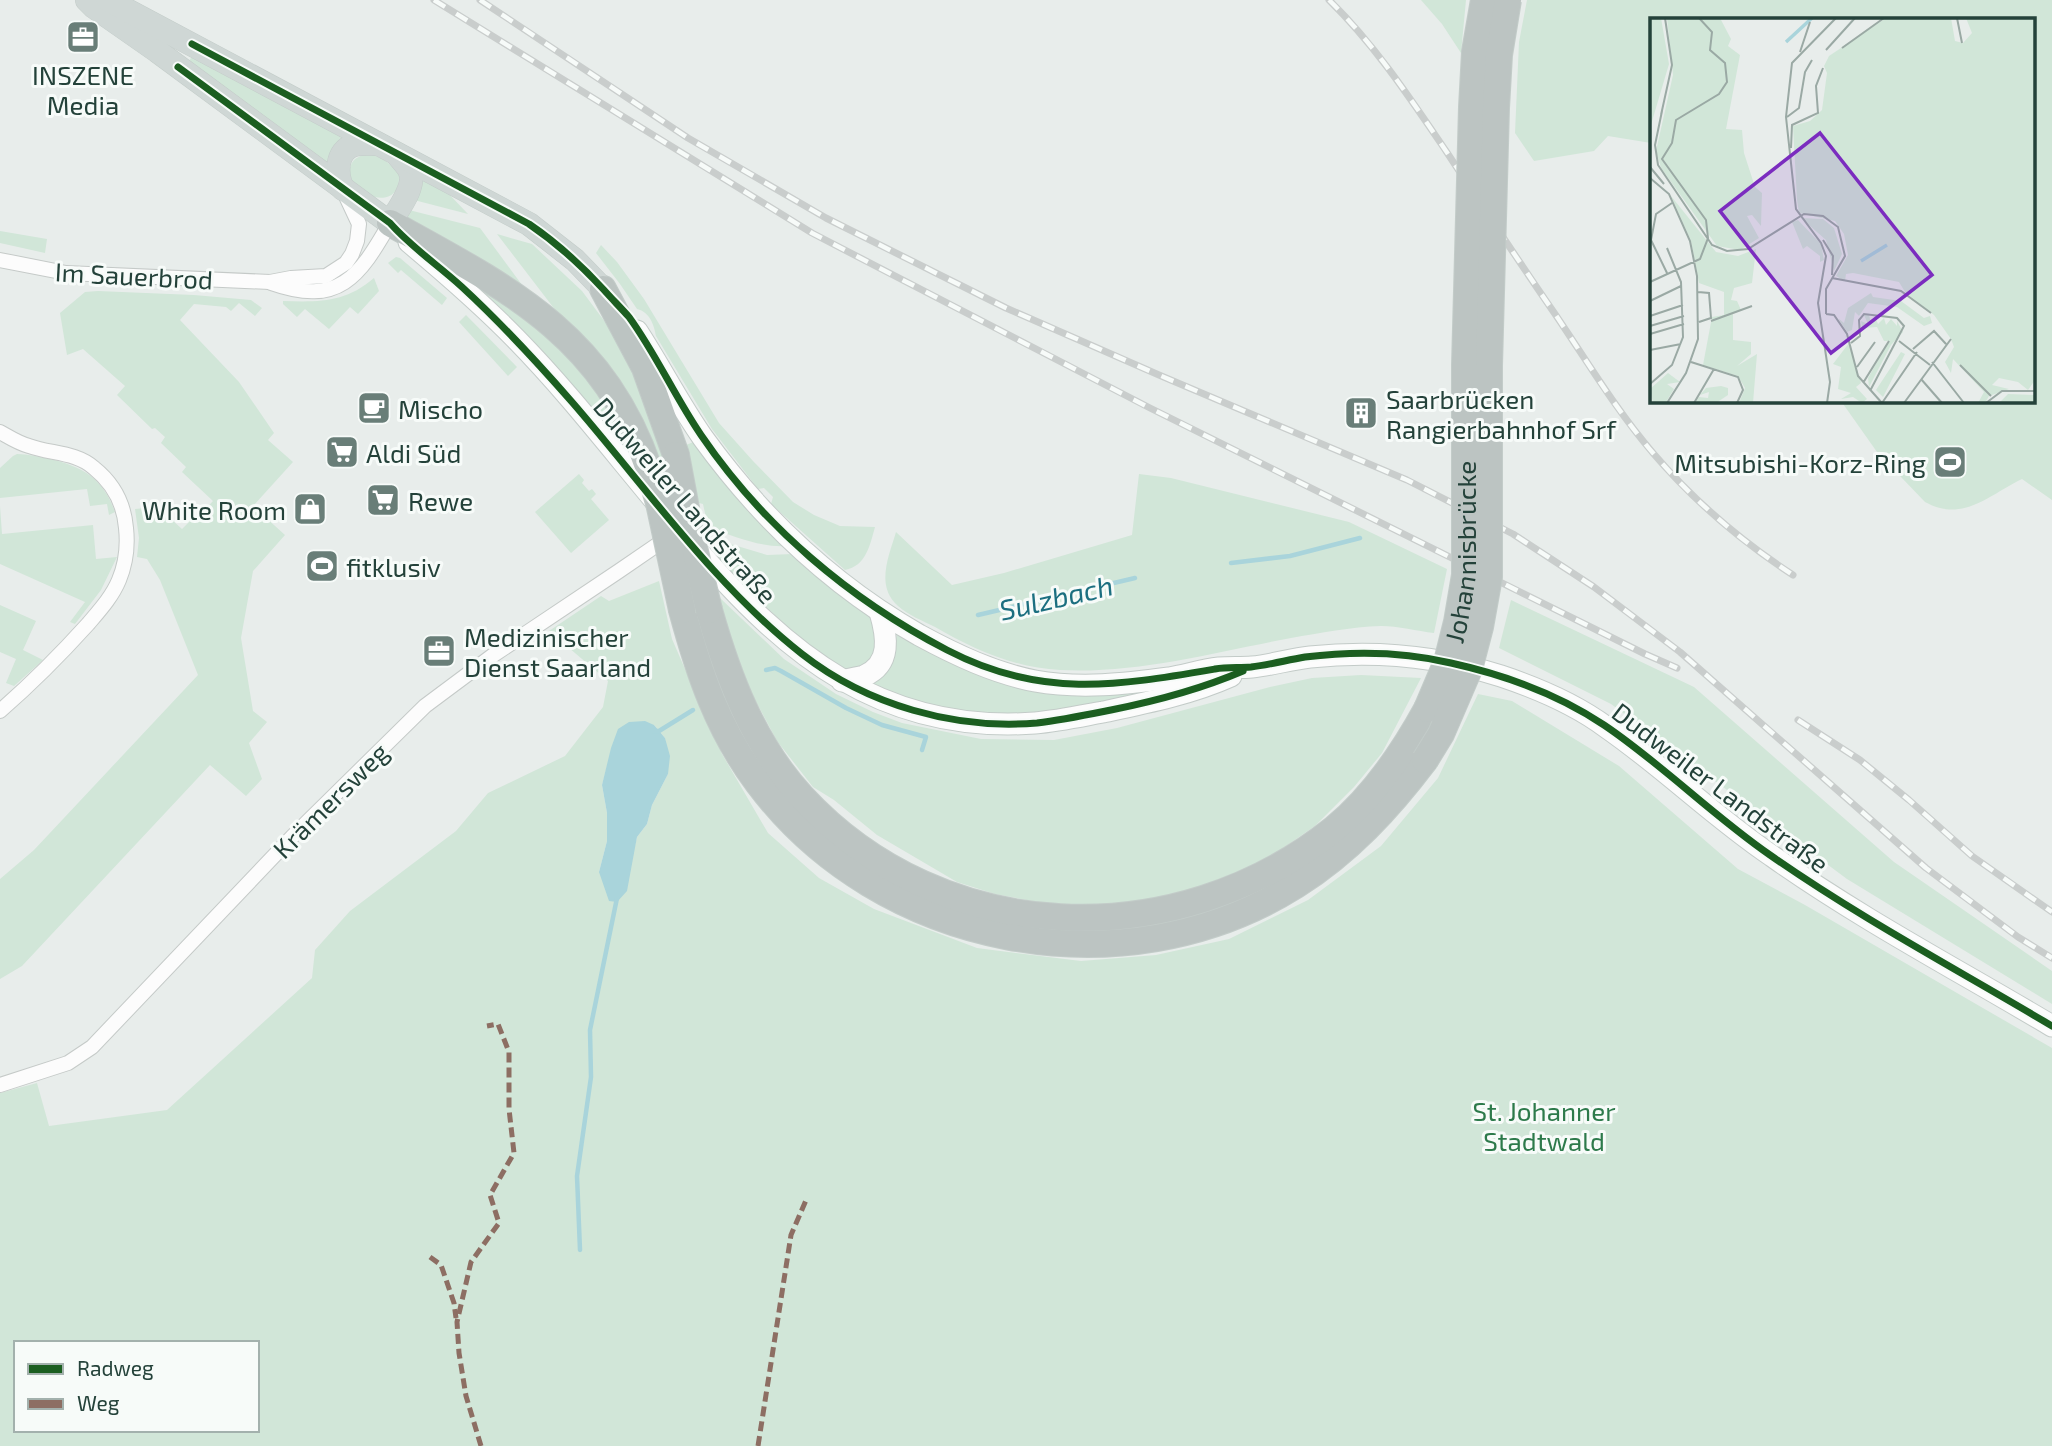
<svg xmlns="http://www.w3.org/2000/svg" width="2052" height="1446" viewBox="0 0 2052 1446" font-family="'Exo 2',sans-serif">
<style>
.green{fill:#d1e6d8;fill-rule:evenodd}
.water{fill:#a9d4db}
.lines{fill:none;stroke-linecap:round;stroke-linejoin:round}
.stream{stroke:#a9d4db;stroke-width:4.5}
.street-casing{stroke:#c5cac8;stroke-width:16}
.secondary-casing{stroke:#c3cbc8;stroke-width:23}
.primary-casing{stroke:#c3ccc9;stroke-width:24}
.highway-casing{stroke:#c3ccc9;stroke-width:28}
.street{stroke:#fcfcfc;stroke-width:14}
.secondary{stroke:#fcfcfc;stroke-width:21}
.primary{stroke:#cfd7d5;stroke-width:23}
.highway{stroke:#bcc4c2;stroke-width:26}
.rail-casing{stroke:#c9cdcc;stroke-width:7}
.rail{stroke:#f7fbf9;stroke-width:4.5;stroke-dasharray:13;stroke-linecap:butt}
.highway-bridge-casing{stroke:#c3ccc9;stroke-width:28;stroke-linecap:butt}
.highway-bridge{stroke:#bcc4c2;stroke-width:26}
.quiet{stroke:#8d6e63;stroke-width:5;stroke-dasharray:10 5;stroke-linecap:butt}
.cycleway-casing{stroke:#f7fbf9;stroke-width:11}
.cycleway{stroke:#1b5e20;stroke-width:7}
.labels{text-anchor:middle;dominant-baseline:central;stroke-width:6;stroke-linejoin:round;paint-order:stroke}
.poi-label{font-size:26px;fill:#24423a;stroke:#f7fbf9;text-anchor:start}
.street-label{font-size:26px;fill:#24423a;stroke:#f7fbf9}
.park-label{font-size:26px;fill:#2d7a4b;stroke:#f7fbf9}
.water-label{font-size:28px;font-style:italic;fill:#1c6f80;stroke:#f7fbf9}
.inset-river{fill:none;stroke:#a9d4db;stroke-width:3.5}
.inset-road{fill:none;stroke:#9aa9a4;stroke-width:2}
.view{fill:#7b2cbf;fill-opacity:0.15;stroke:#7b2cbf;stroke-width:3.5}
.inset-edge{fill:none;stroke:#24423a;stroke-width:3.5}
</style>
<rect width="100%" height="100%" fill="#e8edeb"/>
<!-- green -->
<g class="green">
<path d="M1421,0H1466L1461,53L1442,24Z"/>
<path d="M1527,0H2052V500L2022,479C1989,495 1963,523 1925,502L1877,452L1841,401H2033V19H1651V143L1608,136L1594,151L1534,161L1515,133L1519,42Z"/>
<path d="M192,56L347,136L330,170L188,63Z"/>
<path d="M370,154C383,158 391,163 399,175C401,219 338,190 351,165C354,157 362,155 370,154Z"/>
<path d="M421,178L445,190L468,214L414,200Z"/>
<path d="M409,210L480,228L525,289L403,219Z"/>
<path d="M0,231L47,239L45,253L0,243Z"/>
<path d="M497,234L532,244L582,291L611,330L636,372L664,457L660,459L630,401L591,346L556,311Z"/>
<path d="M601,245L617,262L644,299L719,423L753,461L793,502L814,515L840,526L875,527C870,545 866,566 845,570L771,504L773,497L764,488L758,489L712,429L656,336C654,325 650,312 637,309L620,284L596,253Z"/>
<path d="M396,257L400,258L447,298L442,305L401,270L398,273L388,263Z"/>
<path d="M374,278L379,291L358,314L350,307L329,329L305,309L297,317L283,304V301C319,302 345,303 374,278Z"/>
<path d="M474,281L562,347L611,410L633,464L473,282Z"/>
<path d="M98,291L194,295L251,300L262,308L255,316L239,303L231,311L226,307L194,304L180,320L239,382L274,433L268,440L293,462L253,506L285,535L253,571L241,638L253,711L267,722L249,743L262,779L246,796L210,765L22,966L0,979V879L34,850L198,675L160,580L147,559L137,557L139,538L135,509L146,508L154,500L173,517L171,519L182,529L196,515L198,517L213,501L182,472L186,467L161,443L165,437L155,428L152,429L117,395L125,386L83,349L67,355L60,313L85,292Z"/>
<path d="M466,315L517,367L508,376L459,322Z"/>
<path d="M696,441L787,546C761,548 733,536 708,527L703,504L699,503L686,445Z"/>
<path d="M17,454C28,454 39,457 50,459C83,467 103,478 115,512L109,515L107,504L90,506L87,489L0,498V468L13,456Z"/>
<path d="M579,474L584,480L582,483L589,491L592,489L596,494L591,499L609,520L571,553L535,512Z"/>
<path d="M1139,474L1171,478L1349,522L1447,569L1434,633C1417,631 1398,626 1381,626C1351,627 1320,633 1291,638C1215,652 1137,674 1060,670C1015,668 973,649 935,627C923,621 908,615 898,606C875,586 889,556 896,532L952,585L1004,573L1132,535Z"/>
<path d="M0,506L2,534L93,525L96,559L117,557L101,590L75,624L70,622L85,602L0,564Z"/>
<path d="M697,534L767,555L793,554L870,617L876,632L877,645L872,659L860,669H845L814,651L748,590Z"/>
<path d="M659,581L672,639L722,754L768,833L819,878L874,909L977,948L1081,961L1156,955L1229,939L1308,900L1381,846L1438,778L1478,694L1512,701L1619,766L1738,869L1805,905L2052,1048V1446H0V1093L37,1083L49,1126L167,1110L312,978L315,950L350,911L456,831L488,793L565,756L603,707L608,681L549,631L601,596L609,601ZM654,725L665,738L668,774L652,805L647,824L637,837L632,858L599,872L607,841V813L602,785L607,767ZM16,1343H257V1430H16Z"/>
<path d="M719,597L784,659L836,694L873,712L902,723L981,739L1054,740L1117,728L1270,687L1312,678L1361,675L1421,678L1382,753L1354,787L1315,826L1264,861L1213,884L1163,897L1104,906L1043,903L995,894L957,882L877,835L834,800L813,787L777,741L751,692L733,645Z"/>
<path d="M1511,600L1694,687L1894,862L2052,971V1004L1847,879L1611,704L1499,648Z"/>
<path d="M0,605L36,621L23,650L43,660L14,686L6,683L16,659L0,652Z"/>
<path d="M897,633L946,658L1133,690L1157,691L1037,715L982,714L951,710L908,699L871,684L894,656Z"/>
</g>
<!-- water -->
<path class="water" d="M645,721L654,725L665,738L670,756L668,774L652,805L647,824L637,837L627,891L617,902L609,901L599,872L607,841V813L602,785L611,748L618,729L629,722Z"/>
<g class="lines">
<!-- stream -->
<g class="stream">
<path d="M1231,563L1290,556L1360,538"/>
<path d="M978,615L1135,578"/>
<path d="M766,670L775,668L781,671L846,708L882,725L926,737L922,750"/>
<path d="M653,731H659L693,710"/>
<path d="M580,1250L577,1176L591,1077L590,1030L617,898"/>
</g>
<defs>
<g id="street">
<path d="M0,260L66,273L270,282L291,278L326,276L346,263L352,254L357,241L359,224L344,192"/>
<path d="M271,283C339,307 359,277 390,223"/>
<path d="M0,432C9,437 18,443 29,446C51,454 76,452 94,468C114,484 124,503 126,528C128,546 126,563 119,580C112,597 99,611 88,624C60,655 31,684 0,711"/>
<path d="M0,1085L68,1063L92,1047L292,837L425,706L492,656L619,571L670,536"/>
</g>
<g id="secondary">
<path d="M409,242C446,273 482,304 516,339C566,390 610,447 656,502"/>
<path d="M637,331C660,366 679,404 703,438C761,518 833,586 919,635C956,655 994,673 1035,681C1080,689 1125,684 1169,678C1186,675 1202,670 1219,668C1230,667 1241,668 1252,667C1272,665 1291,659 1310,657C1374,650 1439,656 1501,676C1537,688 1575,704 1606,727C1664,767 1714,817 1772,856C1861,919 1958,970 2052,1026"/>
<path d="M693,545C786,655 883,734 1035,723C1058,721 1081,716 1103,712C1146,703 1191,694 1231,676"/>
<path d="M842,681C849,679 858,678 864,676C892,664 887,636 880,612"/>
</g>
<g id="primary">
<path d="M87,0L94,7L157,51L390,223C397,210 416,188 410,172C408,166 401,160 397,154"/>
<path d="M108,0L529,224L575,260L603,289"/>
<path d="M343,189C336,175 335,151 354,145C362,143 370,144 378,144"/>
</g>
<g id="highway">
<path d="M390,223C506,287 603,334 649,469"/>
<path d="M603,289L645,368L676,455"/>
<path d="M682,610C699,673 718,730 758,783C880,947 1123,994 1296,885C1348,852 1388,809 1425,760"/>
<path d="M709,610C728,677 753,744 802,797C942,948 1175,956 1334,829C1373,797 1403,753 1427,709"/>
</g>
</defs>
<!-- street casing -->
<use href="#street" class="street-casing"/>
<!-- secondary casing -->
<use href="#secondary" class="secondary-casing"/>
<!-- primary casing -->
<use href="#primary" class="primary-casing"/>
<!-- highway casing -->
<use href="#highway" class="highway-casing"/>
<!-- street -->
<use href="#street" class="street"/>
<!-- secondary -->
<use href="#secondary" class="secondary"/>
<!-- primary -->
<use href="#primary" class="primary"/>
<!-- highway -->
<use href="#highway" class="highway"/>
<defs>
<g id="rail">
<path d="M434,0L812,233L1150,408L1645,654L1677,668"/>
<path d="M480,0L688,138L826,218L1006,308L1159,375L1407,480L1513,534L1594,587L1680,652L1926,868L2018,937L2052,958"/>
<path d="M1329,0C1375,45 1410,98 1446,151C1482,206 1518,260 1555,314C1587,361 1616,410 1653,453C1693,500 1741,541 1793,575"/>
<path d="M1798,720L1860,760L1909,800L1972,856L2052,912"/>
</g>
</defs>
<!-- rail casing -->
<use href="#rail" class="rail-casing"/>
<!-- rail -->
<use href="#rail" class="rail"/>
<defs>
<g id="highway-bridge">
<path d="M676,455L691,535L709,610"/>
<path d="M649,469L659,503L682,610"/>
<path id="s1" d="M1427,709L1447,662L1457,622L1465,575V365L1472,107L1475,52L1484,0"/>
<path d="M1425,760L1441,734L1469,669L1480,627L1489,577V366L1496,108L1499,55L1508,0"/>
</g>
</defs>
<!-- highway-bridge casing -->
<use href="#highway-bridge" class="highway-bridge-casing"/>
<!-- highway-bridge -->
<use href="#highway-bridge" class="highway-bridge"/>
<!-- quiet -->
<g class="quiet">
<path d="M430,1257L441,1265L454,1303L456,1318"/>
<path d="M481,1446L466,1396L459,1353L457,1322L471,1262L499,1223L490,1195L514,1153L509,1109V1052L498,1024L487,1026"/>
<path d="M758,1446L791,1235L807,1198"/>
</g>
<defs>
<g id="cycleway">
<path d="M192,44L529,224C557,243 581,265 604,290C612,299 621,308 629,317C656,354 675,397 701,435C763,526 849,599 947,650C1041,699 1116,686 1215,669C1227,667 1239,668 1251,667C1269,665 1287,660 1305,657C1353,651 1405,652 1451,663C1505,675 1558,694 1604,725C1662,764 1712,815 1770,855C1860,918 1958,970 2052,1026"/>
<path d="M178,67L390,223C411,247 438,265 462,287C501,323 537,362 572,402C645,486 715,586 802,654C867,705 955,730 1037,723C1062,720 1086,715 1111,710C1156,701 1201,689 1243,671"/>
</g>
</defs>
<!-- cycleway casing -->
<use href="#cycleway" class="cycleway-casing"/>
<!-- cycleway -->
<use href="#cycleway" class="cycleway"/>
</g>
<!-- icons -->
<defs>
<symbol id="office-square" viewBox="-11 -11 22 22"><rect x="-9" y="-9" width="18" height="18" rx="4" fill="#697e78" stroke="#f7fbf9"/><path d="M-6-3h4V-5.5h4V-3h4V5H-6ZM-1-4.5V-3h2v-1.5ZM-6 0V1H6V0Z" fill="#fff"/></symbol>
<symbol id="cafe-square" viewBox="-11 -11 22 22"><rect x="-9" y="-9" width="18" height="18" rx="4" fill="#697e78" stroke="#f7fbf9"/><path d="M-5.5-4.5H6V0H3Q3 3.5 0 3.5H-2.5Q-5.5 3.5-5.5 0ZM3-3.2v2h1.7v-2ZM-6 4.5H4V6H-6Z" fill="#fff"/></symbol>
<symbol id="building-square" viewBox="-11 -11 22 22"><rect x="-9" y="-9" width="18" height="18" rx="4" fill="#697e78" stroke="#f7fbf9"/><path d="M-4-6H4V6H1V3H-1V6H-4ZM-2.5-4.3h1.7v1.8h-1.7ZM.8-4.3h1.7v1.8H.8ZM-2.5-1h1.7V.8h-1.7ZM.8-1h1.7V.8H.8Z" fill="#fff"/></symbol>
<symbol id="supermarket-square" viewBox="-11 -11 22 22"><rect x="-9" y="-9" width="18" height="18" rx="4" fill="#697e78" stroke="#f7fbf9"/><path d="M-6-5.5h2.5l.6 2H6L4.5 2H-2.5L-4.4-4H-6ZM-1.5 3.2a1.3 1.3 0 1 0 .1 0ZM3 3.2a1.3 1.3 0 1 0 .1 0Z" fill="#fff"/></symbol>
<symbol id="stadium-square" viewBox="-11 -11 22 22"><rect x="-9" y="-9" width="18" height="18" rx="4" fill="#697e78" stroke="#f7fbf9"/><path d="M0-5a6.5 5 0 1 0 0 10a6.5 5 0 1 0 0-10ZM-3.5-1.8h7v3.6h-7Z" fill="#fff"/></symbol>
<symbol id="shop-square" viewBox="-11 -11 22 22"><rect x="-9" y="-9" width="18" height="18" rx="4" fill="#697e78" stroke="#f7fbf9"/><path d="M-5-2.5h2.3a2.7 3.5 0 0 1 5.4 0H5L5.5 6h-11ZM-1.5-2.5h3a1.5 2.3 0 0 0-3 0Z" fill="#fff"/></symbol>
</defs>
<g fill-rule="evenodd">
<use href="#office-square" x="64" y="18" width="38" height="38"/>
<use href="#cafe-square" x="355" y="389" width="38" height="38"/>
<use href="#building-square" x="1342" y="394" width="38" height="38"/>
<use href="#supermarket-square" x="323" y="433" width="38" height="38"/>
<use href="#stadium-square" x="1931" y="443" width="38" height="38"/>
<use href="#supermarket-square" x="364" y="481" width="38" height="38"/>
<use href="#shop-square" x="291" y="490" width="38" height="38"/>
<use href="#stadium-square" x="303" y="547" width="38" height="38"/>
<use href="#office-square" x="420" y="632" width="38" height="38"/>
</g>
<g class="labels">
<!-- poi labels -->
<g class="poi-label">
<text x="83" y="74" text-anchor="middle">INSZENE<tspan x="83" dy="30">Media</tspan></text>
<text x="1386" y="398">Saarbrücken<tspan x="1386" dy="30">Rangierbahnhof Srf</tspan></text>
<text x="398" y="408">Mischo</text>
<text x="366" y="452">Aldi Süd</text>
<text x="1926" y="462" text-anchor="end">Mitsubishi-Korz-Ring</text>
<text x="408" y="500">Rewe</text>
<text x="286" y="509" text-anchor="end">White Room</text>
<text x="346" y="566">fitklusiv</text>
<text x="464" y="636">Medizinischer<tspan x="464" dy="30">Dienst Saarland</tspan></text>
</g>
<!-- street labels -->
<g class="street-label">
<text transform="translate(134 275) rotate(3)">Im Sauerbrod</text>
<text transform="translate(686 500) rotate(49)">Dudweiler Landstraße</text>
<text stroke="none"><textPath href="#s1" startOffset="163">Johannisbrücke</textPath></text>
<text transform="translate(1721 787) rotate(37)">Dudweiler Landstraße</text>
<text transform="translate(330 800) rotate(-45)">Krämersweg</text>
</g>
<!-- park labels -->
<g class="park-label">
<text x="1544" y="1110">St. Johanner<tspan x="1544" dy="30">Stadtwald</tspan></text>
</g>
<!-- water labels -->
<g class="water-label">
<text transform="translate(1056 597) rotate(-13)">Sulzbach</text>
</g>
</g>
<!-- overview -->
<g transform="translate(1650 18)">
<rect width="385" height="385" fill="#e8edeb"/>
<path d="M0,0H11L19,46L0,110ZM17,0H70L81,21L78,28L90,37L76,111L92,112L94,135L105,169L112,175L111,208L102,197L97,198L109,220L90,232L67,228L11,150L6,133L23,57ZM301,0L305,23L313,25L322,15L316,0H385V362L378,372L368,364L349,360L342,367L359,371L339,378L335,385H328L334,374L303,341L301,355L295,344L304,329L301,321L284,297L255,274L249,264L203,255L196,256L195,263L186,258L198,237L194,216L185,203L149,195L147,182L143,108L160,103L172,92L177,55L174,48L179,38L236,0ZM21,178L66,234L88,238L106,231L102,265L84,270L81,282L87,283L91,292L83,296V322L101,324V336L87,348L107,336L103,385H89L95,370L88,358L53,347L62,299L74,297V274L49,265L41,223ZM151,200L173,201L184,210L192,236L184,253L176,222ZM148,202L171,226L174,242L170,244V238L157,228L153,231L142,204ZM221,275L223,279L251,283L274,300L280,298L282,305L274,308L247,289L218,285L209,298L205,294L202,312L197,314L189,302V301L194,305L198,290ZM214,297H219L221,305L225,299L228,306L234,300L236,307L241,301L247,308V303L253,314L241,327L219,369L218,360L239,323H234L227,309L212,310L211,303L218,306ZM193,313L200,328L211,365L206,369L217,381L212,385L203,379L191,381L201,375L188,371L191,349L183,346L199,325ZM251,334L255,336L233,379L226,372ZM18,355L30,364L17,366L24,371L16,384L3,385L0,371ZM71,368L78,370V377L66,385H45L49,379L58,380L59,374L50,377L56,370ZM358,376L385,377V385H349Z" fill="#d1e6d8"/>
<path class="inset-river" d="M136,24L162,0M211,243L237,227"/>
<path class="inset-road" d="M307,0L312,25M192,30L234,0M176,32L205,0M150,34L160,4M12,93L5,127L8,147L62,227L77,233L98,231L154,196L173,198L188,209L195,238L176,271V296M11,97L22,47L15,0M137,99L149,90L155,54L162,42M141,130L142,107L168,95L166,68L173,50M0,149L14,166M0,160L19,176L40,223L47,258L48,321L36,355L17,385M173,222L183,238L182,257M17,255L1,222L6,196L22,185M182,260L251,273L281,295M0,264L50,241L58,220L56,202L12,141L22,125L26,102L69,76L77,64L75,45L60,32L62,14L49,0M48,274L59,275L61,300L49,304M0,283L31,268M176,296L184,297L197,316L208,358L232,385M0,298L33,287M61,303L102,288M0,308L34,298M0,316L34,306M249,323L280,347M201,325L210,318L209,302L214,296L247,300L254,308L220,373M263,331L284,313L296,326M0,332L31,326M41,344L88,359L93,372L87,385M282,344L314,385M310,347L341,378M207,349L225,324M271,361L292,385M213,365L239,323M0,366L22,347L33,319L31,264L17,230M44,385L64,351M177,385L180,364L168,285L176,238L171,225L146,191L136,99L142,45L186,0M232,385L267,334M254,385L301,321M336,385L352,373H385"/>
<path class="view" d="M170,115L282,257L181,335L70,193Z"/>
<rect width="385" height="385" class="inset-edge"/>
</g>
<!-- legend -->
<rect x="14" y="1341" width="245" height="91" fill="#f7fbf9" stroke="#a3b1ad" stroke-width="2"/>
<rect x="28" y="1364" width="35" height="10" fill="#1b5e20" stroke="#a3b1ad" stroke-width="2"/>
<text x="77" y="1376" font-size="21" fill="#24423a">Radweg</text>
<rect x="28" y="1399" width="35" height="10" fill="#8d6e63" stroke="#a3b1ad" stroke-width="2"/>
<text x="77" y="1411" font-size="21" fill="#24423a">Weg</text>
</svg>
